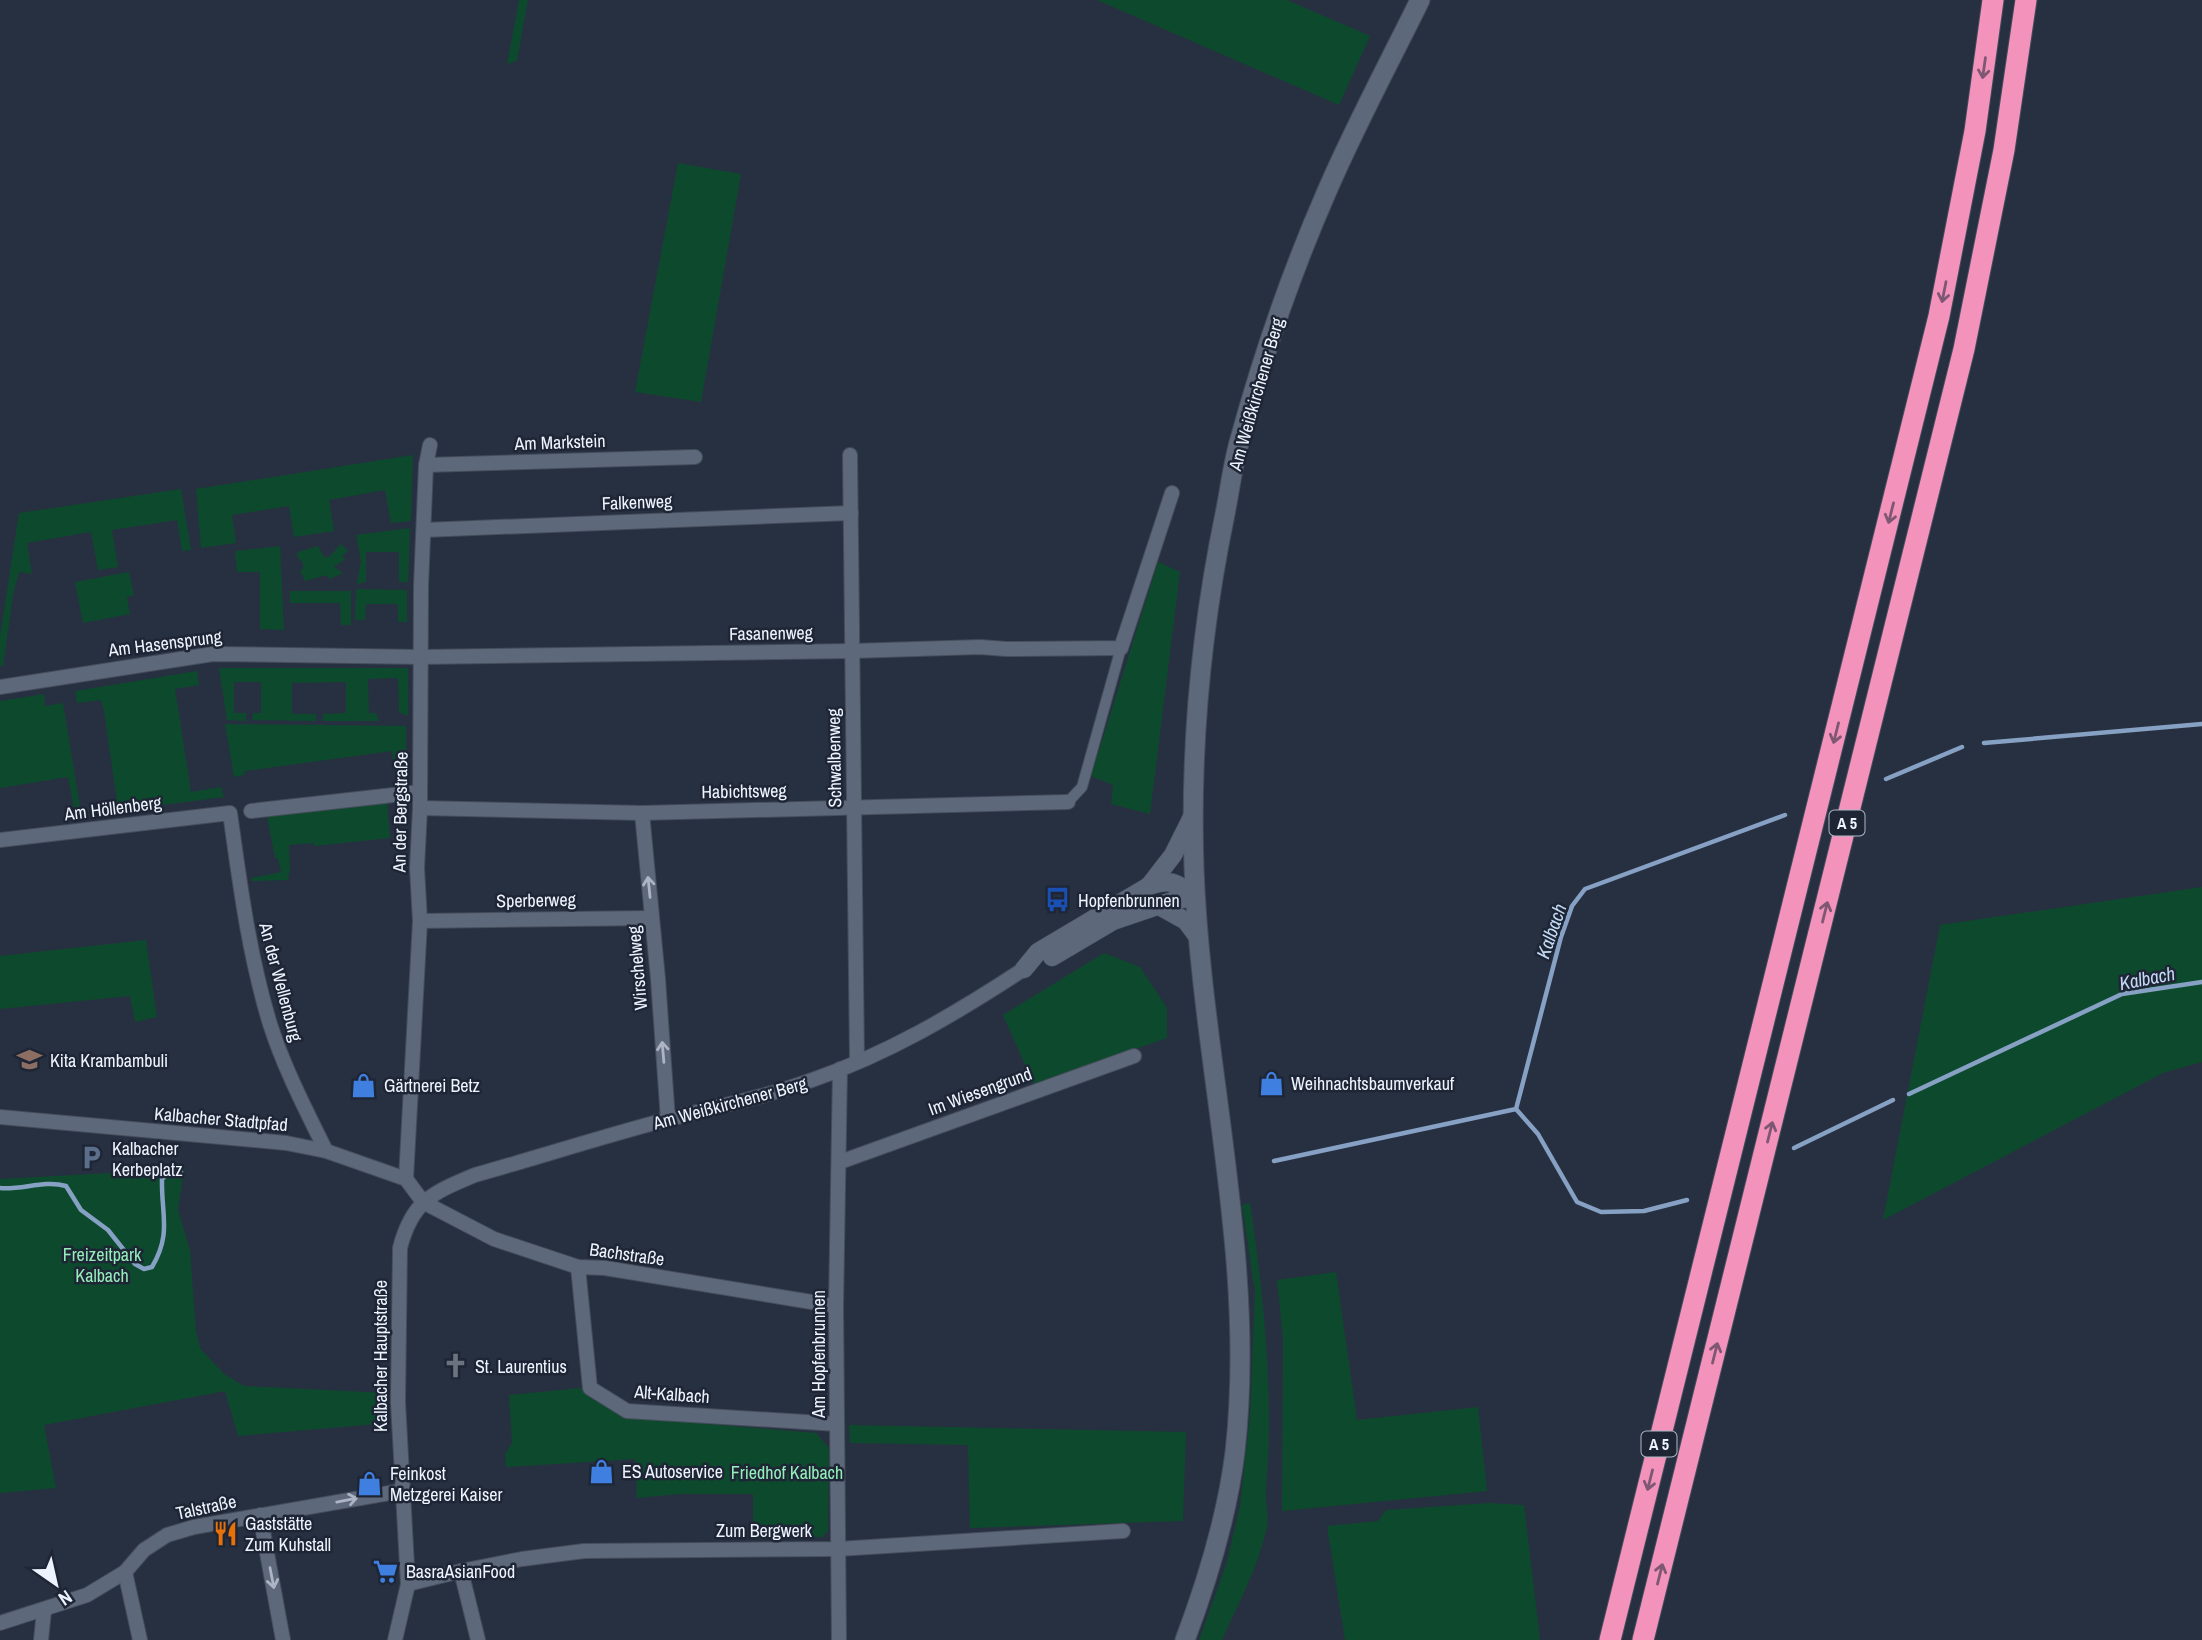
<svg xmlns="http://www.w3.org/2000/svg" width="2202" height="1640" viewBox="0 0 2202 1640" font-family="'Archivo Narrow',sans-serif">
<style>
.green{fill:#0d4a2d}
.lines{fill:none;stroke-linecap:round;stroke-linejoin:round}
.stream{stroke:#86a1c4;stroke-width:4.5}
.pedestrian-casing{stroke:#454d5b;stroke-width:12}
.minor-casing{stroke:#454d5b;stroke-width:16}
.tertiary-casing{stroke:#454d5b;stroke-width:19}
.secondary-casing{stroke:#454d5b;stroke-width:21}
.motorway-casing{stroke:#454d5b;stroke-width:23}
.pedestrian{stroke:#5e687b;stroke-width:10}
.minor{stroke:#5e687b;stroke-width:14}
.tertiary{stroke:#5e687b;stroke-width:18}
.secondary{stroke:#5e687b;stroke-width:19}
.motorway{stroke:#f393bc;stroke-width:21}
.oneway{stroke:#7e5772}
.oneway2{stroke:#adb5c4}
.labels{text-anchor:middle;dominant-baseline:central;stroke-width:5;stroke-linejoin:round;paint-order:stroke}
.shield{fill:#1e2636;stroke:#b0b6c3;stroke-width:2}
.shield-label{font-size:16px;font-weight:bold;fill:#eef4ff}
.street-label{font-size:18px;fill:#eef4ff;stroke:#1e2636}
.poi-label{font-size:18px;fill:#eef4ff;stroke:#1e2636;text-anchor:start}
.park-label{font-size:18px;fill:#95edba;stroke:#1e2636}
.water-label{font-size:19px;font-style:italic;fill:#c3d9f4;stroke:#1e2636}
</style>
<rect width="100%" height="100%" fill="#273041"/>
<!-- green -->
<g class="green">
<path d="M519,0H528L517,61L507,64Z"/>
<path d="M1097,0H1287L1370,36L1339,105Z"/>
<path d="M678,163L741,174L701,402L635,392Z"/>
<path d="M413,455L411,521L391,523L385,490L329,500L334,531L294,537L289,506L232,515L236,543L201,548L196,489Z"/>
<path d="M181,489L191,550L182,551L177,520L112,530L118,567L98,570L91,532L27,543L32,574L19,572L13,595L3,666H0V637L19,513Z"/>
<path d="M410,528L408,582H399V552H366V582L357,584L361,561L356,535Z"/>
<path d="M341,544L348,551L342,556L345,559L334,567L343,573L330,579L326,575L305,581L300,571L303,569V563L297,556L298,552L318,546L324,557H329Z"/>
<path d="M280,546L284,630L260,629V572H237L235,551Z"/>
<path d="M1158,562L1180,572L1150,814L1111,804L1113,785L1091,776Z"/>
<path d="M129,572L134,595L127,597L130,614L83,623L75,582Z"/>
<path d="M356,589L407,590V622H398V604H366L365,620H355Z"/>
<path d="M290,591H351V625H341L340,603H290Z"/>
<path d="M219,668H408V716L399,712L398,678L368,679L369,713H376L379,721H323V714L346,713V682L292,683V714H316V721L252,720L253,713H261V682H234V713H246V721L227,720Z"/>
<path d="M197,671L199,685L175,689L191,792L221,787L224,797L94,814L93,805L117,801L104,711L101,700L77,703L75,691Z"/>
<path d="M44,694L45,706L63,703L80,807L74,808L68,777L0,788V701Z"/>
<path d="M225,724L406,726V776L396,778L392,751L245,771L244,775L234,777Z"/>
<path d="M387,802L390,838L314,846L313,843L289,845L290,868L288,880L252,881L251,878L281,872L278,858H275L267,816Z"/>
<path d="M2202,887V1062L2163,1073L1883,1220L1940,925Z"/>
<path d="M146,940L157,1017L135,1022L130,996L0,1009V956Z"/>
<path d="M1104,953L1140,967L1167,1008V1038L1034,1085L1003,1015Z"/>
<path d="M184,1169L178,1210L190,1251L196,1332L200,1348L224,1374L244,1386L387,1393L389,1423L238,1436L225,1391L44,1425L56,1488L0,1493V1179Z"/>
<path d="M1250,1203C1264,1297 1274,1394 1266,1489C1265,1502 1269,1515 1267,1526C1259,1566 1238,1604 1222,1640H1199L1226,1565L1240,1506L1250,1415L1255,1291L1242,1205Z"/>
<path d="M1336,1272L1357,1420L1478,1407L1487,1491L1282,1511L1283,1338L1277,1280Z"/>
<path d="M581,1388L625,1417L816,1433L829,1448L828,1531L822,1537L753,1539V1494H680L637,1498L635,1459L506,1467L505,1454L512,1443L509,1395Z"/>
<path d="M849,1425L1186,1432L1183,1521L970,1528L968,1445L850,1443Z"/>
<path d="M1490,1503L1524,1505L1540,1640H1345L1327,1526L1378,1521L1386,1510Z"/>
</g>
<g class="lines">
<!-- stream -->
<g class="stream">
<path d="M1984,743L2202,724"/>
<path d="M1886,779L1962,747"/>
<path d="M1909,1094L2122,994L2202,982"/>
<path d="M1516,1109L1538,1134L1577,1202L1601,1212L1644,1211L1687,1200"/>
<path d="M1794,1148L1893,1100"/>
<path d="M1274,1161L1516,1109L1561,937L1572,906L1585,889L1785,815"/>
<path d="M0,1188C22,1190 44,1180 66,1186L81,1210L108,1230L135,1264L144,1269L152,1267C172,1233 161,1214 162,1179L168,1174L181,1172"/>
</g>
<defs>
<path id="pedestrian" d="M1068,802L1082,787L1121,648"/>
<g id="minor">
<path d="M850,455L857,1061"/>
<path d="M426,465L695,457"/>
<path d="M424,530L851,513"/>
<path d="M0,687L213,654L421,657L852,651L980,647L1006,649L1121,648L1172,493"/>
<path d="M420,808L642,813L1068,802"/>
<path d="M251,811L420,792"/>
<path d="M642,813L658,979L668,1120"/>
<path d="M0,840L230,813C240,885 249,955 270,1024C284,1068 306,1110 326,1151"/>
<path d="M420,921L652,918"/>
<path d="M0,1117L286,1143L326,1151L406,1179L423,1202L494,1239L578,1267L605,1268L836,1306"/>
<path d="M840,1162L1134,1056"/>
<path d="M406,1179L420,921L417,868L420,808L421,586L426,465L430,445"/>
<path d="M578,1267L590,1388L627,1411L837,1424"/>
<path d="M260,1515L283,1640"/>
<path d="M461,1571L478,1640"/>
<path d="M125,1572L140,1640"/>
<path d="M408,1584L461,1571L522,1559L584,1551L838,1549L1123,1531"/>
<path d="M0,1623L87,1595L125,1572L144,1550L167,1535L194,1527L401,1491"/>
<path d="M41,1640L44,1611"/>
<path d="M395,1640L408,1584L398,1402L400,1248C412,1201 432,1193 475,1175C539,1157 604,1136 669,1119C717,1107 765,1097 812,1080C888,1054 957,1013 1024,969"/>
<path d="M839,1640L836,1306L840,1069"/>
</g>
<g id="tertiary">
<path d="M1149,886L1173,855L1193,815"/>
<path d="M1159,906L1186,921L1198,937"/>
<path d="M1052,957L1113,921L1175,900L1195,897"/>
<path d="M1024,969L1038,952L1149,886C1172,878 1177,883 1195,897"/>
</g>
<path id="secondary" d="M1185,1640C1208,1579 1227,1517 1235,1452C1257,1257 1201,1062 1194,868C1190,750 1201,630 1225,514C1230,489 1233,463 1240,439C1263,355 1292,271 1327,191C1355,126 1389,63 1420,0"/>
<g id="motorway">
<path d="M1610,1640L1939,316L1975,131L1993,0"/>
<path d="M1643,1640L1964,349L2004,150L2026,0"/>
</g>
</defs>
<!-- pedestrian casing -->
<use href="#pedestrian" class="pedestrian-casing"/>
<!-- minor casing -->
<use href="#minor" class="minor-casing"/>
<!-- tertiary casing -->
<use href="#tertiary" class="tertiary-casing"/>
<!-- secondary casing -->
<use href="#secondary" class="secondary-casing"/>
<!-- motorway casing -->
<use href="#motorway" class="motorway-casing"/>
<!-- pedestrian -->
<use href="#pedestrian" class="pedestrian"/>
<!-- minor -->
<use href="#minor" class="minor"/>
<!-- tertiary -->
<use href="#tertiary" class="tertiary"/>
<!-- secondary -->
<use href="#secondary" class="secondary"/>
<!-- motorway -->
<use href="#motorway" class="motorway"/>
</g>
<!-- one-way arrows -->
<defs><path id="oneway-shaft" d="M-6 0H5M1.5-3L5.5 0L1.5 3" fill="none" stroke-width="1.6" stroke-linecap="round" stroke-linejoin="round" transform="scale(1.75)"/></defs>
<g class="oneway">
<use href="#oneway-shaft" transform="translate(1984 68) rotate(98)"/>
<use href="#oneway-shaft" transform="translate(1944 292) rotate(101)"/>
<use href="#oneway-shaft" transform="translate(1891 513) rotate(104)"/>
<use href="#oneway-shaft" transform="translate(1836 733) rotate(104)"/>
<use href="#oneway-shaft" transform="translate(1825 912) rotate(-76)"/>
<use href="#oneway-shaft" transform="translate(1770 1132) rotate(-76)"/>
<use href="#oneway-shaft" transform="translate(1715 1353) rotate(-76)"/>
<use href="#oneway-shaft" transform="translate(1650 1480) rotate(104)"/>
<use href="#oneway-shaft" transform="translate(1660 1574) rotate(-76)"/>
</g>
<g class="oneway2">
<use href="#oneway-shaft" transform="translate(649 887) rotate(-96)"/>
<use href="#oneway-shaft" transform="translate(663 1052) rotate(-95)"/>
<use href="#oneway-shaft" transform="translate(347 1500) rotate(-11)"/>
<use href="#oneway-shaft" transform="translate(272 1578) rotate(79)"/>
</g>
<!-- icons -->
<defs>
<symbol id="bus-bare" viewBox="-9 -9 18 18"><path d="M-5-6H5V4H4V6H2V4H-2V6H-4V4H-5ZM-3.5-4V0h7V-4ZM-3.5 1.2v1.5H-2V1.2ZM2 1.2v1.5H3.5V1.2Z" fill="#1a4fb4" stroke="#1e2636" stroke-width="2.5" paint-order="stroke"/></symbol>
<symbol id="school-bare" viewBox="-9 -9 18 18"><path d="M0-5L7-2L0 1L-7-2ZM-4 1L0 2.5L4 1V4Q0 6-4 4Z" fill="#8d6e63" stroke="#1e2636" stroke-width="2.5" paint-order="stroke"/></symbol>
<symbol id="shop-bare" viewBox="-9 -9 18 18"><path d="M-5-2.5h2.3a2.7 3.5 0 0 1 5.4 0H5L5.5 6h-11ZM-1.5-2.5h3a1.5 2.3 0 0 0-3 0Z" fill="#3f7fe0" stroke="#1e2636" stroke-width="2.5" paint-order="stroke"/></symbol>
<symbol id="parking-bare" viewBox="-9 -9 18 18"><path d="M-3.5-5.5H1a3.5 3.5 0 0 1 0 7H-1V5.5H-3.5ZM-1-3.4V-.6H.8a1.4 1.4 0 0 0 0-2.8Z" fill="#5c6f8a" stroke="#1e2636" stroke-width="2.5" paint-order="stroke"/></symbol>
<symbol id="church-bare" viewBox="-9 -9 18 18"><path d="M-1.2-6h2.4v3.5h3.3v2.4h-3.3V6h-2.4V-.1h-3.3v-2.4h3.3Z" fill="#6b7280" stroke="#1e2636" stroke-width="2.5" paint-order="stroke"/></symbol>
<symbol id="restaurant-bare" viewBox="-9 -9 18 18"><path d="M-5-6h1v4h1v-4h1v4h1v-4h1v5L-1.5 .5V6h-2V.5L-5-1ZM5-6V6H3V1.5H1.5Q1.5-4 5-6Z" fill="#e8710a" stroke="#1e2636" stroke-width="2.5" paint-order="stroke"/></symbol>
<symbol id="supermarket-bare" viewBox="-9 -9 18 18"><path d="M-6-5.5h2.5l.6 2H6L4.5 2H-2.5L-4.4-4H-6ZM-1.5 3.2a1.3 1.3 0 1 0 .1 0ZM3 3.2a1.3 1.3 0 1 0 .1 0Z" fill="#3f7fe0" stroke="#1e2636" stroke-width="2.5" paint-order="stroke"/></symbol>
</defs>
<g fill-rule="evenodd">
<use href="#bus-bare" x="1040" y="882" width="35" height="35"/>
<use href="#school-bare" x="12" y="1042" width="35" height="35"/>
<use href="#shop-bare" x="1254" y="1066" width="35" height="35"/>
<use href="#shop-bare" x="346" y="1068" width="35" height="35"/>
<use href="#parking-bare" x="74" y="1140" width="35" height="35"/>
<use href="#church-bare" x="438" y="1348" width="35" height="35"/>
<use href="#shop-bare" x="584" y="1454" width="35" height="35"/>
<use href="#shop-bare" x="352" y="1466" width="35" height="35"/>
<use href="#restaurant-bare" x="208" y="1516" width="35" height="35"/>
<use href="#supermarket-bare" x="368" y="1554" width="35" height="35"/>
</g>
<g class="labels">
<!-- shield labels -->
<g class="shield">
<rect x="1829.5" y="810.5" width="35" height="25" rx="5"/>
<rect x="1641.5" y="1431.5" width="35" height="25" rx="5"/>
</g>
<g class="shield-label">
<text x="1847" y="823">A 5</text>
<text x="1659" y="1444">A 5</text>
</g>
<!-- street labels -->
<g class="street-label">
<text transform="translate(1256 394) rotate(-74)">Am Weißkirchener Berg</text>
<text transform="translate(560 442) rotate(-2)">Am Markstein</text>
<text transform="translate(637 502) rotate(-2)">Falkenweg</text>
<text transform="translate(771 633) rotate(-1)">Fasanenweg</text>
<text transform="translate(165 643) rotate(-7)">Am Hasensprung</text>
<text transform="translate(834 758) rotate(-91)">Schwalbenweg</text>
<text transform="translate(744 791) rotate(-1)">Habichtsweg</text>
<text transform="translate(113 808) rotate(-7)">Am Höllenberg</text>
<text transform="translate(400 812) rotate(-89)">An der Bergstraße</text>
<text transform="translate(536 900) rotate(-1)">Sperberweg</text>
<text transform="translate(637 968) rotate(-95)">Wirschelweg</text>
<text transform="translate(281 982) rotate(75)">An der Wellenburg</text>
<text transform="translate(980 1091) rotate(-20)">Im Wiesengrund</text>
<text transform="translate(730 1103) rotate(-15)">Am Weißkirchener Berg</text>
<text transform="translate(221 1119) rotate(5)">Kalbacher Stadtpfad</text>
<text transform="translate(627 1254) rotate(8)">Bachstraße</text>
<text transform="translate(818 1354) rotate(-90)">Am Hopfenbrunnen</text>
<text transform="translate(380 1356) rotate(-90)">Kalbacher Hauptstraße</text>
<text transform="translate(672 1394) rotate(4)">Alt-Kalbach</text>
<text transform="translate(206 1507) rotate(-12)">Talstraße</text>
<text x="764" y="1530">Zum Bergwerk</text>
</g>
<!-- poi labels -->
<g class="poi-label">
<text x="1078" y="900">Hopfenbrunnen</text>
<text x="50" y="1060">Kita Krambambuli</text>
<text x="1291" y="1083">Weihnachtsbaumverkauf</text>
<text x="384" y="1085">Gärtnerei Betz</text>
<text x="112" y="1148">Kalbacher<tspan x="112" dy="21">Kerbeplatz</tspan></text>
<text x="475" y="1366">St. Laurentius</text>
<text x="622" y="1471">ES Autoservice</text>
<text x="390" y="1473">Feinkost<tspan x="390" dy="21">Metzgerei Kaiser</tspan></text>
<text x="245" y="1523">Gaststätte<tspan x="245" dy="21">Zum Kuhstall</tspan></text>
<text x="406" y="1571">BasraAsianFood</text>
</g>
<!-- park labels -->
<g class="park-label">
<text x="102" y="1254">Freizeitpark<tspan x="102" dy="21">Kalbach</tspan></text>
<text x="787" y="1472">Friedhof Kalbach</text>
</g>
<!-- water labels -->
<g class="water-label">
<text transform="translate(1551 931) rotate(-71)">Kalbach</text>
<text transform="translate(2147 978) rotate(-11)">Kalbach</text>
</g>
</g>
<!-- north arrow -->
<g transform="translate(56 1584) rotate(146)" stroke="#1e2636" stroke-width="5" paint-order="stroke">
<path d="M0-5L12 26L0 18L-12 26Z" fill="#eef4ff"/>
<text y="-10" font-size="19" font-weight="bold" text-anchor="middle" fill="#eef4ff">N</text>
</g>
</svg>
